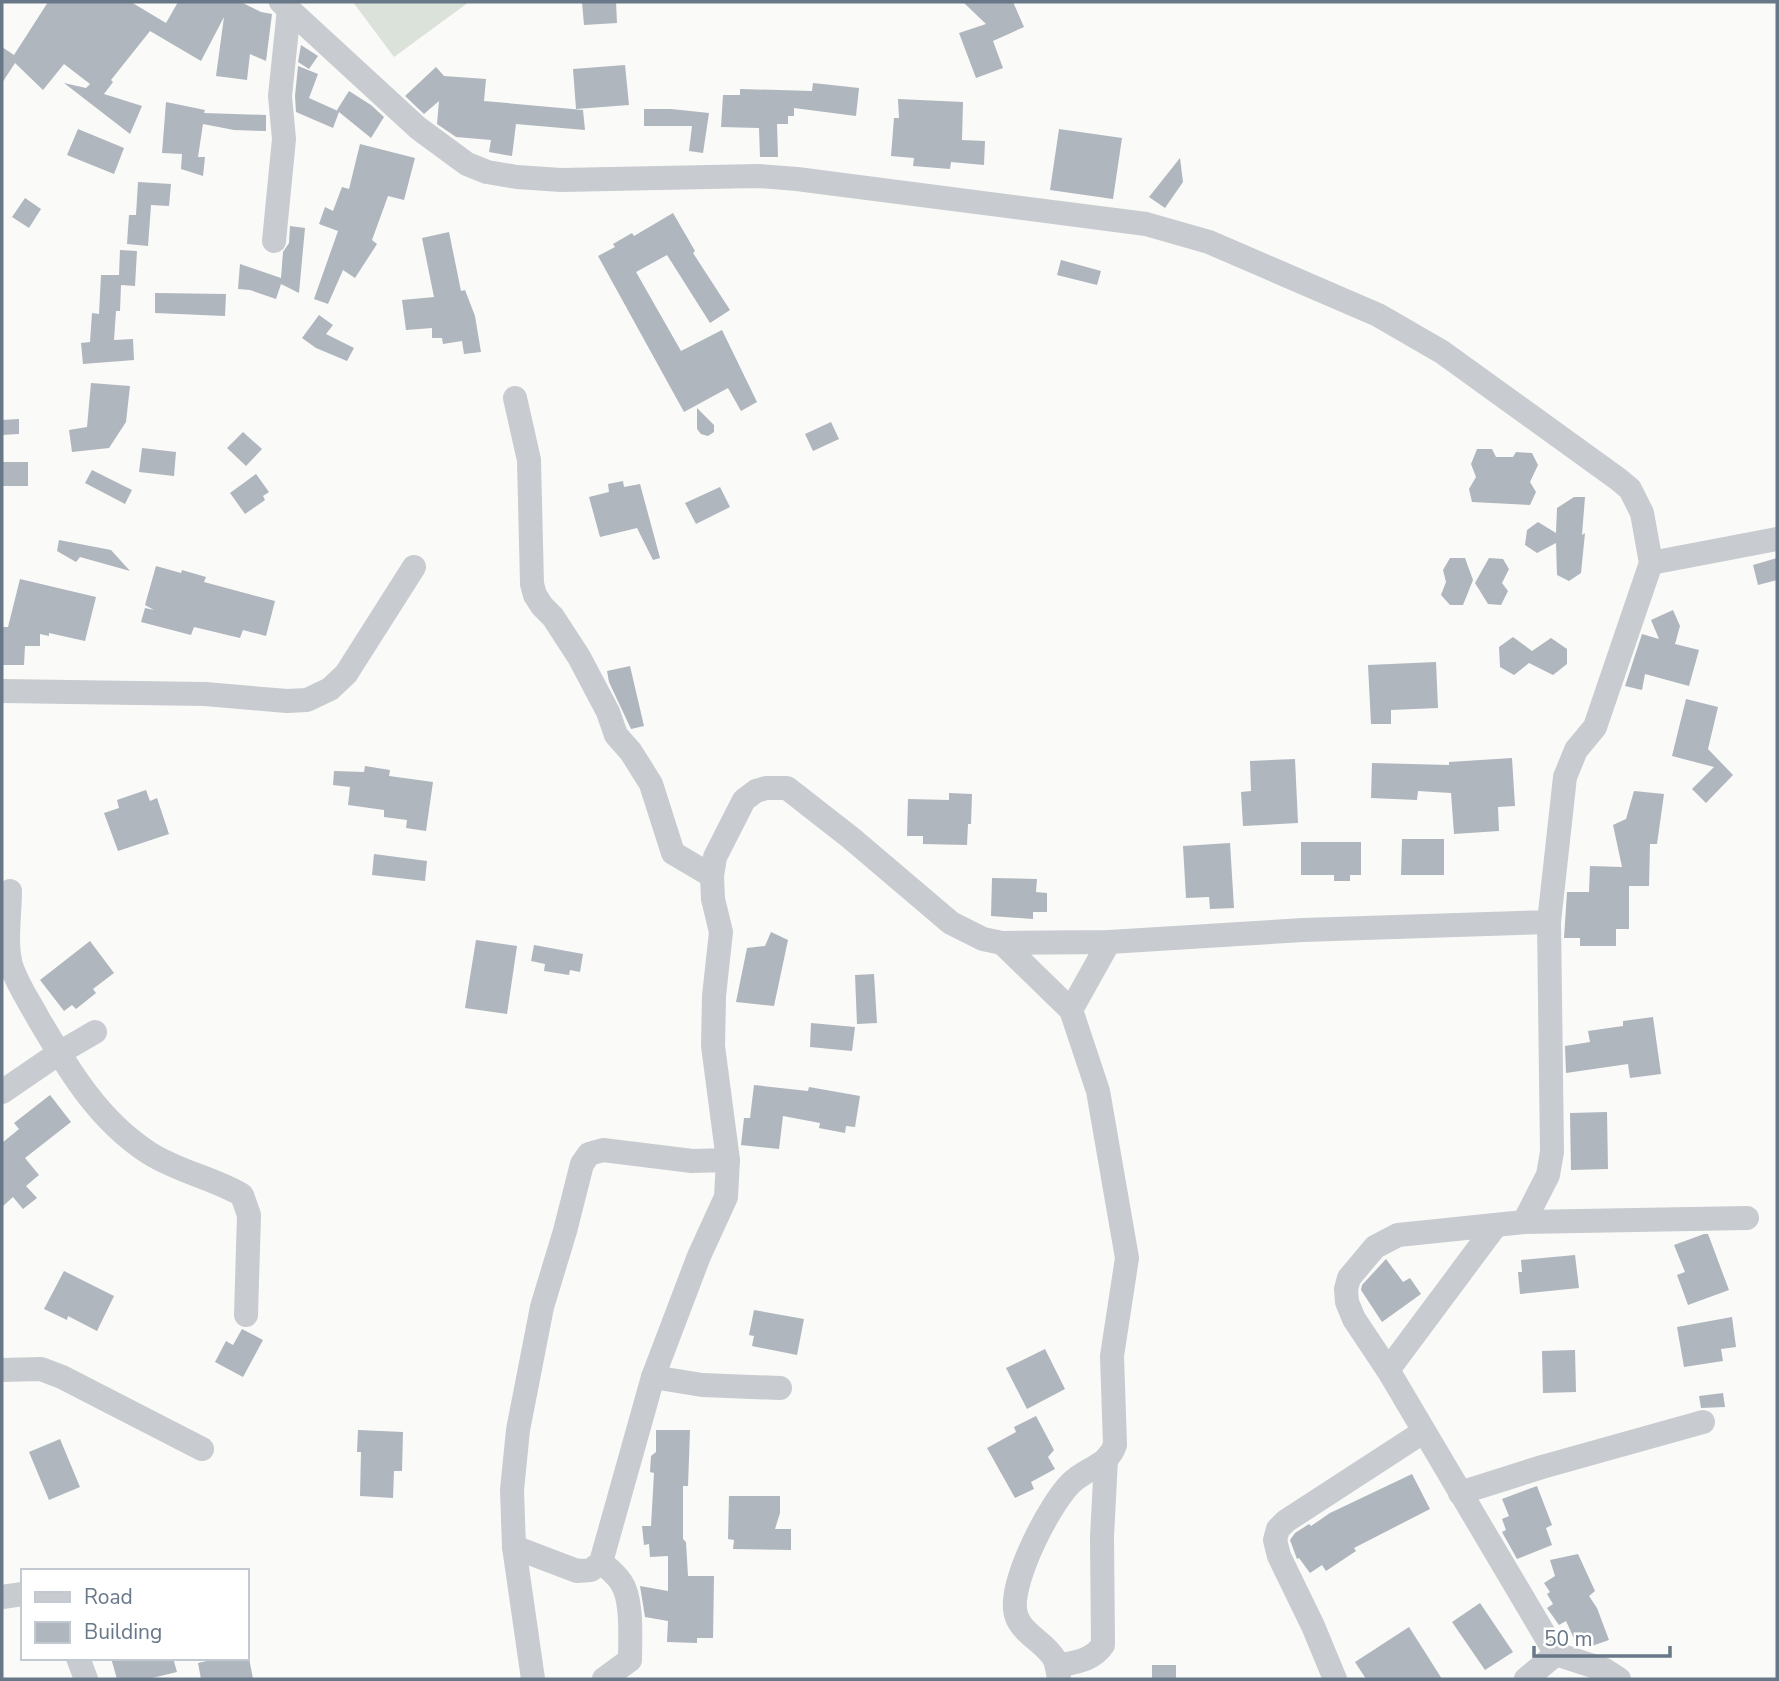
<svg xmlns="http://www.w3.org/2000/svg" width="1779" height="1681" viewBox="0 0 1779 1681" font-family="'Nunito Sans',sans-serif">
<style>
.green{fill:#dbe2d9}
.building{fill:#afb6bd}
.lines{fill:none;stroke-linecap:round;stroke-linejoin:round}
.minor{stroke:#c8cbcf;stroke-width:24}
</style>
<rect width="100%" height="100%" fill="#fafaf8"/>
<!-- green -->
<path class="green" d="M353,2H469L394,57Z"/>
<!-- building -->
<g class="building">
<path d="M48,2H131L166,23L178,2H241L261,12L272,14L266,61L250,54L247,80L216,76L224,17L201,61L150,31L111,80L113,82L104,94L142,106L130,134L64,83L86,88L90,84L64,64L43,90L15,63L2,83V47L14,55Z"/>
<path d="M582,2H616L617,23L584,25Z"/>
<path d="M963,2H1013L1024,27L993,41L1003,68L976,78L959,33L986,24Z"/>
<path d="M301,45L318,56L309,69L298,62Z"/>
<path d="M625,65L629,105L576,109L573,69Z"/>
<path d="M298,66L318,74L309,98L338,111L337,110L349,91L371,105L384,117L371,138L339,112L333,128L296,112L295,96Z"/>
<path d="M436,67L444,76L486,79L484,101L583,110L585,130L516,124L512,156L489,152L491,140L456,137L437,124L439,101L424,114L405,96Z"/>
<path d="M813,83L859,88L856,116L794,108V116H788V124H777L778,157H760L759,128L721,127L723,95H740V89L812,91Z"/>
<path d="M898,99L963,102L962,140L985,141L984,165L951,162L950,169L913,166L914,158L891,156L894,118H899Z"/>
<path d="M166,102L205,110L204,113L266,115V131L234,130L203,124L198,157H205L203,176L181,169L182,154L162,153Z"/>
<path d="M644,109H671L709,113L703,153L689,151L692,126H644Z"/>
<path d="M78,129L124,148L114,174L67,155Z"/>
<path d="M1059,129L1122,138L1113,199L1050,190Z"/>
<path d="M360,144L415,158L404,200L388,196L372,240L377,244L355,278L343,270L328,304L314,299L338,231L319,224L325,207L333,211L342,187L349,189Z"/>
<path d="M1180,158L1183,182L1165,208L1149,197Z"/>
<path d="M138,182L171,184L169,206L151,205L148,246L127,244L129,215H136Z"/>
<path d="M25,198L41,209L29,228L12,217Z"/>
<path d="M673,213L695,251L693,253L730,310L710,323L667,255L636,272L681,351L722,330L757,402L741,411L728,388L684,412L598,256L615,247L613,244L632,233L634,236Z"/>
<path d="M290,226L305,228L299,293L281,284L276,299L250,290L238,289L240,264L281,278L283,252L289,243Z"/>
<path d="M449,232L461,291L465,290L475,316L481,352L464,354L462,341L443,344L442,338H432V328L406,330L402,300L434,297L422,238Z"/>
<path d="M120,250L137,251L135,286L121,285L120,311H116L114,340L133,339L134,360L83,364L81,343L90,342L92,313L99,314L101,275H119Z"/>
<path d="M1061,260L1101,271L1097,285L1057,275Z"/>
<path d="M155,293L226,294L225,316L155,313Z"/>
<path d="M319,315L333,325L326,334L354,348L347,361L316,348L302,338Z"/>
<path d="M91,383L130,386L126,422L109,448L72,452L69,430L87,427Z"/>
<path d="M697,408L714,425V432L708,436L701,434L697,429Z"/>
<path d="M19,419V434L2,435V420Z"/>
<path d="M831,422L839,439L813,451L805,434Z"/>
<path d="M243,432L262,449L246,466L227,448Z"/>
<path d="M142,448L176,452L174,476L139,472Z"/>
<path d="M1477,449H1492L1496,457H1513L1516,452L1532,453L1538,465L1530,482L1536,492L1530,505L1472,502L1469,489L1476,477L1471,464Z"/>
<rect x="2" y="462" width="26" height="24"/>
<path d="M92,470L132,490L125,504L85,483Z"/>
<path d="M256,474L269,492L263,496L265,500L245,514L230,493Z"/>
<path d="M623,481L624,487L640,484L660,558L653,560L637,528L600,537L589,497L609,492L608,484Z"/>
<path d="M720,487L730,507L696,524L685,503Z"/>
<path d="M1574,497H1585L1582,535L1585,533L1581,573L1569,581L1557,575L1556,543L1537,553L1525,545L1527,530L1538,522L1556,533L1557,508Z"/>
<path d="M59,540L111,550L130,571L80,557L76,562L57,551Z"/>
<path d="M1450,558H1465L1473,580L1463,605H1450L1441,595L1446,582L1443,570Z"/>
<path d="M1489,558L1503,559L1509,569L1502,583L1508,591L1501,605L1488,604L1475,583Z"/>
<path d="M1777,558V580L1758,585L1753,565Z"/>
<path d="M156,566L181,573L182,570L206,577L204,582L275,601L266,636L243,630L240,638L194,627L191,635L141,622L145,608L154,610L145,605Z"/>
<path d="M20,579L96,597L85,641L49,633V636L40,634V646H25L24,665H2V627H8Z"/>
<path d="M1673,610L1680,626L1675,644L1699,650L1689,686L1645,674L1642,690L1625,686L1642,634L1659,639L1651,620Z"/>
<path d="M1513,637L1532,651L1551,638L1567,649V664L1553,675L1529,663L1514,675L1500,667L1499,647Z"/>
<path d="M1436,662L1438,708L1391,710V724H1371L1368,665Z"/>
<path d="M630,666L644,726L631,729L609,682L607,671Z"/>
<path d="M1686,699L1718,707L1708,749L1733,775L1706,803L1692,789L1714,767L1672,756Z"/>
<path d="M1512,758L1515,806L1498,807L1499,831L1454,834L1451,793L1418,791L1417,800L1371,798L1372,763L1449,765V762Z"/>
<path d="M1295,759L1298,823L1243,826L1241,792L1251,791L1250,761Z"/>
<path d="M365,766L390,770L389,776L433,782L426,831L406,828L407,820L384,817V810L348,805L350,787L333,785L334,771L364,772Z"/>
<path d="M146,790L150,801L157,798L169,834L118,851L104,813L119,808L117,800Z"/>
<path d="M1634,791L1664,794L1657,844H1650L1649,886H1629V929H1616V946H1580V938H1564L1567,892H1589L1590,866L1622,867L1613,825L1626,819Z"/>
<path d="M949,793L972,794L971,824H968L967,845L923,844V836H907L908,799L949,800Z"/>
<path d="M1402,839H1444V875H1401Z"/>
<path d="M1301,842H1361V875H1350V881H1334V875H1301Z"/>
<path d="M1230,843L1234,908L1210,909L1209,897L1186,898L1183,846Z"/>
<path d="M374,854L427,861L425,881L372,875Z"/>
<path d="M992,878L1037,879L1036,892L1047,893V912H1033V919L991,916Z"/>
<path d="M771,932L788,940L774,1006L736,1002L747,948L765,946Z"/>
<path d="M476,940L517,946L507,1014L465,1008Z"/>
<path d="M90,941L114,973L93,989L96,993L76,1009L72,1005L64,1011L40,980Z"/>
<path d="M534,945L583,954L580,972L570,970L569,975L544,971L545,964L531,961Z"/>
<path d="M874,974L877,1023L857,1024L855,975Z"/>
<path d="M1653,1017L1661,1074L1630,1078L1628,1064L1566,1073L1565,1046L1590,1042L1588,1031L1623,1026V1021Z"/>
<path d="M811,1023L855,1027L852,1051L810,1047Z"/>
<path d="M754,1085L808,1091L809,1087L860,1096L855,1127L846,1126L845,1133L819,1128L820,1123L783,1116L779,1149L741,1145L744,1118H750Z"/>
<path d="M50,1095L71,1122L25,1158L39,1175L26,1186L37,1198L23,1209L13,1197L2,1207V1143L19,1129L14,1123Z"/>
<path d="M1607,1112L1608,1169L1571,1170L1570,1113Z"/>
<path d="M1704,1234H1708L1729,1290L1688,1305L1677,1275L1685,1272L1674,1245Z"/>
<path d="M1575,1255L1579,1288L1520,1294L1518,1272H1522L1521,1260Z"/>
<path d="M1386,1259L1403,1282L1410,1278L1421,1294L1382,1322L1361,1290L1362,1285Z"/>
<path d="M64,1271L114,1296L97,1331L68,1316L67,1320L44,1309Z"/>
<path d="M754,1310L804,1319L797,1355L752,1346L754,1336L749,1335Z"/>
<path d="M1732,1317L1736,1347L1721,1349L1723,1361L1684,1367L1677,1327Z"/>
<path d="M242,1329L263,1340L243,1377L215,1362L226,1341L233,1345Z"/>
<path d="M1045,1349L1065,1389L1027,1409L1006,1368Z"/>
<path d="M1575,1350L1576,1392L1543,1393L1542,1351Z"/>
<path d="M1723,1393L1725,1407L1701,1408L1699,1396Z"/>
<path d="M1036,1416L1054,1450L1048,1457L1055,1469L1031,1482L1034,1489L1015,1498L987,1448L1016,1432L1014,1427Z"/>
<path d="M358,1430L403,1432L402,1471H394L393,1498L360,1496L361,1452H357Z"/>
<path d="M656,1430H690L688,1486H683V1539L686,1542L688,1576H714L713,1638H697V1643L667,1642L668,1621L645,1617L640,1586L668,1591V1556L650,1557L649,1544L644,1545L642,1526H651L654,1473L650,1472L651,1456L656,1452Z"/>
<path d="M60,1439L80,1487L49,1500L29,1452Z"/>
<path d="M1412,1474L1430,1509L1354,1548L1356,1551L1326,1571L1322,1565L1310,1573L1299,1558L1297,1559L1290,1540L1295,1533L1309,1524L1311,1526L1330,1513Z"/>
<path d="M1537,1486L1552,1525L1546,1528L1552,1545L1517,1559L1502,1532L1506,1530L1502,1519L1509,1516L1502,1499Z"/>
<path d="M729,1496H780V1513L775,1529H791V1550L733,1549L734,1540L728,1539Z"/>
<path d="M1578,1554L1595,1591L1589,1596L1597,1608L1609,1640L1586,1648L1577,1645L1566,1621L1559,1625L1547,1608L1553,1604L1547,1594L1550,1592L1544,1583L1555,1576L1550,1560Z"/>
<path d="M1480,1603L1513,1652L1485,1670L1452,1622Z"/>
<path d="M1409,1627L1442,1679H1366L1355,1662Z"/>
<path d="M111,1658H173L177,1672L148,1679H117Z"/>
<path d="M220,1658H249L253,1679H201L198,1663Z"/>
<rect x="1152" y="1665" width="24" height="14"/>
</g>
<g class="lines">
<!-- minor -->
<g class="minor">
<path d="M281,2L418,128L467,164L487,172L517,177L561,180L759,176L797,179L1146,224L1209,242L1378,315L1442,352L1618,479L1630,489L1642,513L1651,563L1595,727L1576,750L1565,777L1549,922L1303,930L1109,942L1002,943L983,939L951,923L851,838L787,788H766L756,791L744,800L715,857L712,876L713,899L721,932L714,996L713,1046L728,1160L726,1197L699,1256L653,1377L601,1562L591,1570L577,1571L514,1547"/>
<path d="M274,241L284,139L280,96L289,9"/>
<path d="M515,398L529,460L532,584L535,595L542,606L553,617L579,657L608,712L616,735L631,752L651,784L673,853L712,876"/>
<path d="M1651,563L1777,539"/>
<path d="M2,691L205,694L287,701L307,700L330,689L346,674L414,567"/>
<path d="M10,891C10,914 5,943 11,965C17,984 29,1001 38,1018C68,1069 98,1120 149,1153C179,1172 213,1178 242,1195L249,1215L246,1315"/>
<path d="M1002,943L1071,1010L1098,1091L1127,1258L1112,1356L1115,1445C1108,1466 1086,1468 1071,1483C1049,1505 1012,1578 1015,1609C1017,1632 1043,1640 1054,1658C1057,1665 1058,1672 1059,1679"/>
<path d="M1071,1010L1109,942"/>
<path d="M2,1092L59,1053L95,1032"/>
<path d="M1524,1222L1548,1175L1552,1152L1549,922"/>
<path d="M2,1370L41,1369L62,1377L202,1449"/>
<path d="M1388,1370L1496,1225"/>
<path d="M653,1377L702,1385L780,1388"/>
<path d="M1460,1493L1542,1467L1703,1422"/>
<path d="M601,1562C608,1568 616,1574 621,1582C633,1599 630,1639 630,1660L604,1679"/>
<path d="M2,1597L23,1594"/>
<path d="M78,1658L86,1679"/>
<path d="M1057,1666C1075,1662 1092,1661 1103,1645L1102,1537L1106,1460"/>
<path d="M533,1679L514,1547L512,1490L518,1430L542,1307L565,1231L582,1164L589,1154L603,1150L692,1161L728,1160"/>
<path d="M1335,1679L1313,1626L1279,1556L1275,1540L1278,1529L1286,1521L1423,1432"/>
<path d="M1526,1679L1556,1654"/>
<path d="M1619,1679L1605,1670L1556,1654L1388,1370L1354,1319L1347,1302L1346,1289L1349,1278L1375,1247L1398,1235L1524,1222L1747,1218"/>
</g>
</g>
<!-- border -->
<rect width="1779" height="1681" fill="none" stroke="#697889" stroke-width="7"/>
<!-- legend -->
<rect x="21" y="1569" width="228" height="91" fill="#ffffff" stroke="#c3c9d0" stroke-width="2"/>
<rect x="35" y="1592" width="35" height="10" fill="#c8cbcf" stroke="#c3c9d0" stroke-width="2"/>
<text x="84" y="1604" font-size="21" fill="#697889">Road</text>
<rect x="35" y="1622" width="35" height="21" fill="#afb6bd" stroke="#c3c9d0" stroke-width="2"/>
<text x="84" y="1639" font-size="21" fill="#697889">Building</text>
<!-- scale -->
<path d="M1534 1646v10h136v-10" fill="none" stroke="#697889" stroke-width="3.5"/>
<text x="1544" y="1646" font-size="21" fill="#697889" stroke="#ffffff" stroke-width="5" paint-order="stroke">50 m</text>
</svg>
